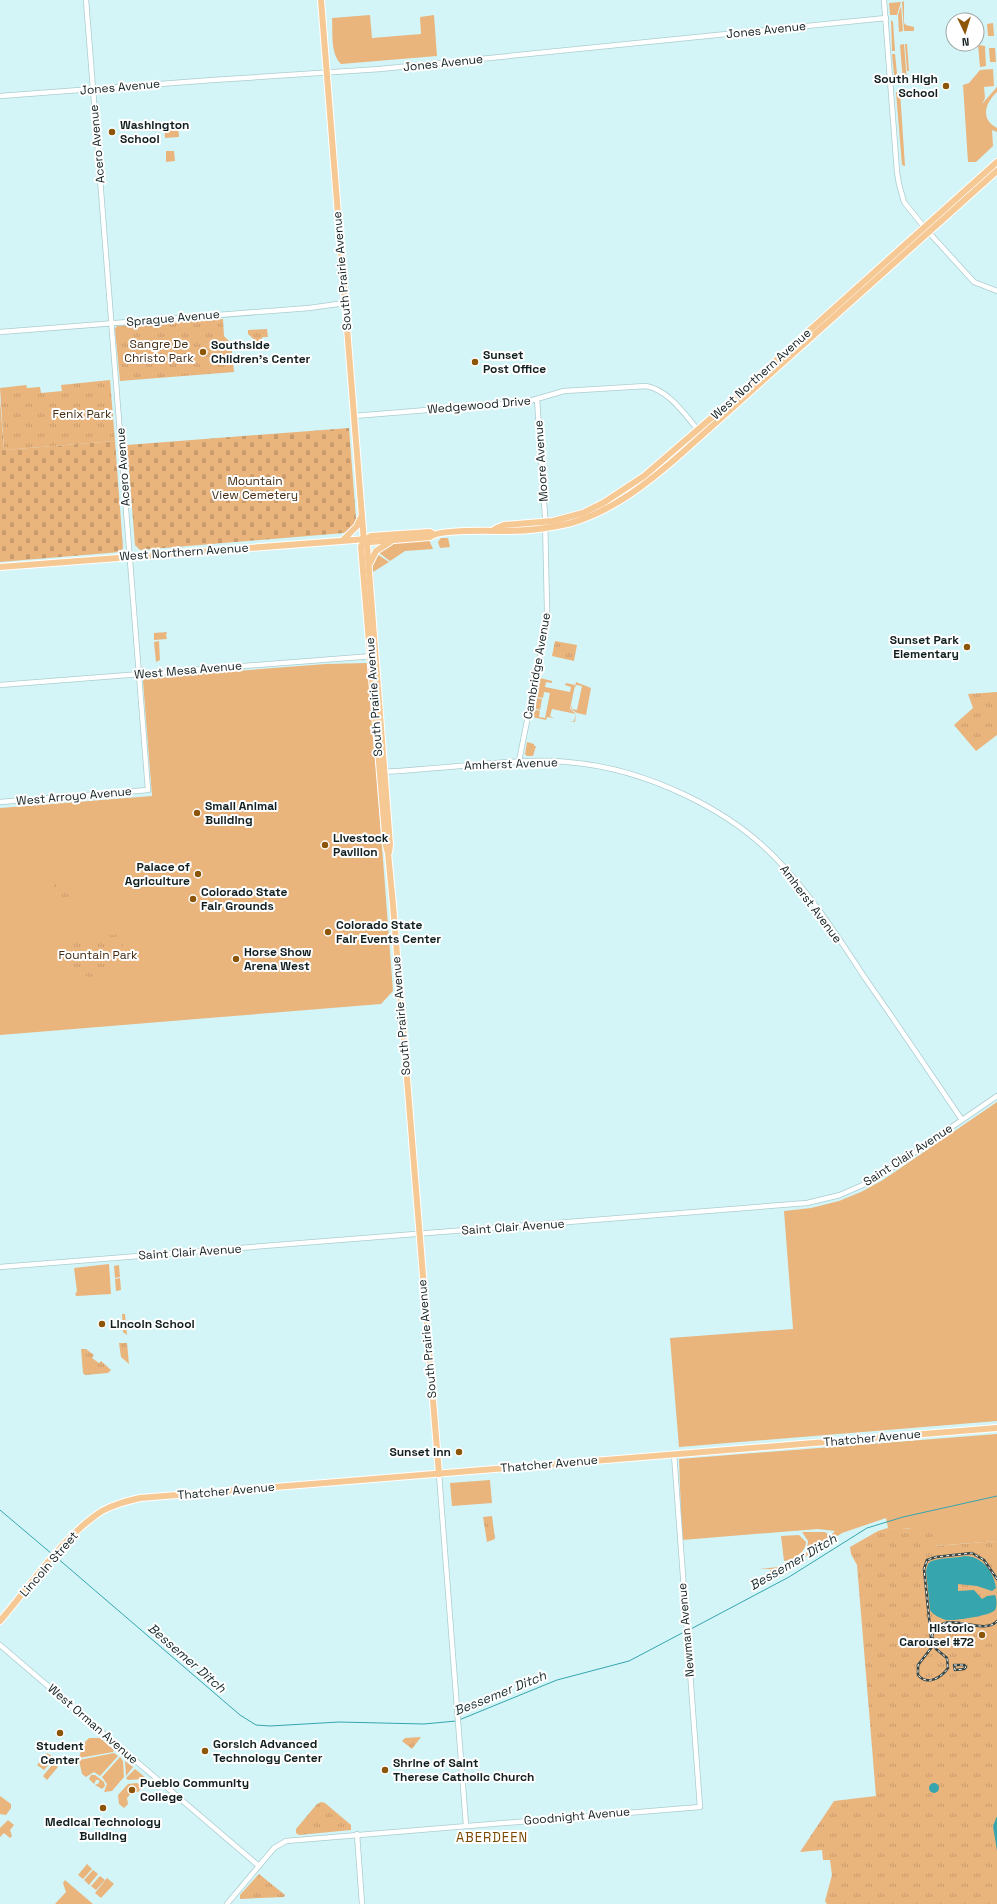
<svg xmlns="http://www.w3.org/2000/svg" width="997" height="1904" viewBox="0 0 997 1904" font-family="'Space Grotesk',sans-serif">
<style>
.grass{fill:#eab47d}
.cemetery{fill:url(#cemetery-stones)}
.park{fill:url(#park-tufts)}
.water{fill:#36a5ae}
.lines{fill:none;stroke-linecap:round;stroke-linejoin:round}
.stream{stroke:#36a5ae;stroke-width:1}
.minor-casing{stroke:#accdd0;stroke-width:6}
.major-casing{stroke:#fff;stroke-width:8}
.minor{stroke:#fff;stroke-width:4.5}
.major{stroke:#f6c894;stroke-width:6}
.rail-casing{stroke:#344546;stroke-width:2.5}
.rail{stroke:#fff;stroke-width:1;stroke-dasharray:3;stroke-linecap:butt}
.poi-dot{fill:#8c5508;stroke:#fff;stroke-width:1.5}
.labels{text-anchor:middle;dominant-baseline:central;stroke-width:4;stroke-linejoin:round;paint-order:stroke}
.street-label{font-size:12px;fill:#121f20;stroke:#fff}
.poi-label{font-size:12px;font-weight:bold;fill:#121f20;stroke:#fff;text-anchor:start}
.park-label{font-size:12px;fill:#432c13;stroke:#fff}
.water-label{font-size:13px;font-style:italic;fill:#1a2e30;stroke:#fff}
.neighbourhood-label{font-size:13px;letter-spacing:1px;fill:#7a4900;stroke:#fff}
</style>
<defs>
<pattern id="cemetery-stones" width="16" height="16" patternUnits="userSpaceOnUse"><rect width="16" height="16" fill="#eab47d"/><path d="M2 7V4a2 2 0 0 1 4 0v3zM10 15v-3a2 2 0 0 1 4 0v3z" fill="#c89a6c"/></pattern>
<pattern id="park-tufts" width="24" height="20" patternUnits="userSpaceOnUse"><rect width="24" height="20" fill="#eab47d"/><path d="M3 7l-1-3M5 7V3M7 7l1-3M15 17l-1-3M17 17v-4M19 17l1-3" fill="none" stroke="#c89a6c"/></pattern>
</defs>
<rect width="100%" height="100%" fill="#d3f5f7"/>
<!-- grass -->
<g class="grass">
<path d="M904,1V23L906,25L914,27V31H904L902,2Z"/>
<path d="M901,2L897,15H890L889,3Z"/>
<path d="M901,6L903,31L899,32L898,15Z"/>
<path d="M370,15L372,38L421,34L420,17L434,15L437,56L341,64C330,53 333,32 332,18Z"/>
<path d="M891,20L893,22L895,51H892Z"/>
<path d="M993,23L994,36H988L987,24Z"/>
<path d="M904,44L907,82L905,84L903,82L900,45Z"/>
<path d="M905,44H907L909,71H907Z"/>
<path d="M978,45L985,46L986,66L980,67Z"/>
<path d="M989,48H995L996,62H990Z"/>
<path d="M892,54H895L898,83L895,85Z"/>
<path d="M993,69L994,86L984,87L985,98L982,104L997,87V92C985,103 980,119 997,128V132L992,130L993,146L976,162H968L963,85L969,83L980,70Z"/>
<path d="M896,92H900L905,166L902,165Z"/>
<path d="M178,123L179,137L165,138L164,124Z"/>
<path d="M441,538H448L450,547L440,548L438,542Z"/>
<path d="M426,539L429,540L433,549L405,551L390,561L378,552L392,543Z"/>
<path d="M377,554L389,562L373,572L375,611L372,568Z"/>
<path d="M167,632L166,635L167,639L154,640V633Z"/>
<path d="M159,641L160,660L156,662L154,642Z"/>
<path d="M368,663L393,991L381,1004L0,1035V808L152,796L143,681L145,678L326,664Z"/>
<path d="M540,678L552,681V683L546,682L545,687L570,692L571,687L565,685L566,683L575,685L570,709L576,714L575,722L570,721H574L576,714L552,709L550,716L554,718L547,717L546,720L532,717L534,709L540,711L539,717L545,718L550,693L544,692L543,698L537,697Z"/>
<path d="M576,682L591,688L586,715L577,713L571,709V705L572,709L577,710L582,686L576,685L574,690Z"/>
<path d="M537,698L542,699L540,710L534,708Z"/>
<path d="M527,742L534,744V746H536L533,756H527L525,754Z"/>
<path d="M997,1102V1421L679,1447L670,1338L793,1329L784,1211L811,1208L839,1201L861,1192L883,1180Z"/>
<path d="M109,1264L111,1294L77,1296L75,1295L77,1291L74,1268Z"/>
<path d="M119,1265L120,1277L115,1278L114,1266Z"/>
<path d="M120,1278L121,1290L116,1291L115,1279Z"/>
<path d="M122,1314H125L127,1335L123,1332Z"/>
<path d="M997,1434V1541L934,1546L909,1528L901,1529L888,1528L886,1518L842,1533L800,1560L799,1557L814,1548L807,1550L808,1541L802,1532H825L830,1536L835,1531L818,1529L682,1540L679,1459Z"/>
<path d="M490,1480L492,1503L452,1506L450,1483Z"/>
<path d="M799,1535L806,1542C806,1552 793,1560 784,1561L781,1536Z"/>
<path d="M790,1562L787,1568L768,1578L765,1575H770V1570L777,1569H760L779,1567Z"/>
<path d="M89,1738H100L114,1750L113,1752L79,1758L83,1744Z"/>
<path d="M47,1753L55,1758L44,1770L37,1765Z"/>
<path d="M114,1753L118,1756L100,1776L94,1772L86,1777L82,1774L79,1760Z"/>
<path d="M120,1757L123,1761L124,1777L112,1791L104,1792L107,1784L102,1777Z"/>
<path d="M125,1761L133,1767L126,1776Z"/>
<path d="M52,1765H55L58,1767L47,1780L43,1776Z"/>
<path d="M135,1769L146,1778V1779L128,1780L126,1778Z"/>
<path d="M91,1775H95L104,1782L105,1786L102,1789L95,1785L99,1783V1780H96L94,1784L89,1779Z"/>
<path d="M137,1783L142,1787L138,1792H132L127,1798L128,1804L124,1808L119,1804L118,1795L128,1784Z"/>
<path d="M0,1796L11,1804V1808L6,1815L0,1814Z"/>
<path d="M8,1820L14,1825L10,1830L12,1836L10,1838L4,1833L0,1837V1828Z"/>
<path d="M87,1864L92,1869L83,1879L78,1875Z"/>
<path d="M93,1870L98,1874L89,1885L84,1880Z"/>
<path d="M100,1876L105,1880L96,1890L91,1886Z"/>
<path d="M107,1878L114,1884L101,1898L95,1893Z"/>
<path d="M65,1880L93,1904H55L66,1892L63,1883Z"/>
</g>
<!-- cemetery -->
<g class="cemetery">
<path d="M0,399L4,450L115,441L123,548L120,552L0,562Z"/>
<path d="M349,428L356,519L355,525L344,533L140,550L135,545L127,445Z"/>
</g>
<!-- park -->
<g class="park">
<path d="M166,151H174L175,161L166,162Z"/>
<path d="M223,319L224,336L231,343L234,372L120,381L115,329L117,326Z"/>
<path d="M267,329L268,337H263L258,343L248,334V330Z"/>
<path d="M110,380L115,441L4,450L0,388L26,385L27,388L40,387L41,393L62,391L61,385Z"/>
<path d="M555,641L577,645L574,661L552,656Z"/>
<path d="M997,692V735L976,751L954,725L973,708L968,694Z"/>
<path d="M61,877L69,885L70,900L40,903Z"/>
<path d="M122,934C122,942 124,951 122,959C114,983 66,985 63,951C62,947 61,943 64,939Z"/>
<path d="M119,1343H127L129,1364L121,1357Z"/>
<path d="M81,1349H86L94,1355L92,1358L99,1363L101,1361L111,1370L108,1373L85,1375L83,1373Z"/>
<path d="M492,1516L495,1539L487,1542L483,1517Z"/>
<path d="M888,1528L933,1529L935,1546L997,1541V1904H827L825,1901L832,1875L830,1860H823L822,1850L800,1852L834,1801L876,1796L857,1565L851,1554L850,1547L878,1531Z"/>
<path d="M421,1737L412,1749L402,1741L405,1738Z"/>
<path d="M321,1802L325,1803L351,1825V1830L299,1835L296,1833V1829L317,1804Z"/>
<path d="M259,1874L285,1895L284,1897L240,1899V1895Z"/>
</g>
<!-- water -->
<g class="water">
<path d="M965,1556C982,1556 994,1572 996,1588L992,1591L977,1586L958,1584V1591L974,1590L982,1599L987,1596L995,1595C997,1599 997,1607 995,1610C990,1616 954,1621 946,1620C940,1618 933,1615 930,1610L926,1571C927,1568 927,1564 930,1562C935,1558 957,1558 965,1556Z"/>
<circle cx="934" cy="1788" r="5"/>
<path d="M997,1816V1851L993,1826Z"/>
</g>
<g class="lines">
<!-- stream -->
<g class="stream">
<path d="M0,1510L52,1554"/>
<path d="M56,1557L240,1715L256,1725L270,1726L339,1722L424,1724L456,1721"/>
<path d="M689,1630L789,1577L867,1528L903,1517L997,1496"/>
<path d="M459,1720L557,1680L629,1661L686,1631"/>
</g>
<defs>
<g id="minor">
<path d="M884,0L897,172L899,184L904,202L924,227L974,282L997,291"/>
<path d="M0,96L213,80L380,69L886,18"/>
<path d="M0,332L309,308L345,303"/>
<path d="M354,416L526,402L564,391L646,386C669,390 685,415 699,431"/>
<path d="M0,685L373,656"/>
<path d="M519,761L544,636L547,610L545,516L537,399"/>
<path d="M381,772C415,770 448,767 482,764C510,762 539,759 567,762C644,768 733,809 784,867C815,901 840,940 865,978C898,1025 930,1073 962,1120"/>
<path d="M0,802L148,790L86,0"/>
<path d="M0,1267L807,1203L840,1195L874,1180L997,1096"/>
<path d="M439,1474L466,1825"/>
<path d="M0,1645L259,1866"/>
<path d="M357,1834L362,1904"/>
<path d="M227,1904L274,1848L286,1841L700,1807L674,1454"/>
</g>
<g id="major">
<path d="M321,0L364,542L367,545L390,845L389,852"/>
<path d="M495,529L504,525L553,521L583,513L603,503L644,476L731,401L997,162"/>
<path d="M367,539L371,542L430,537C439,529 492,531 505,531C526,531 551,528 571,523C613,511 649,482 681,454L997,171"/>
<path d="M343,540L357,526L361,517"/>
<path d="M364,542L361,546L386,846L388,853L393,905L439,1474"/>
<path d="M370,563L376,551L390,542"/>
<path d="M0,567L367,539L371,536L430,532L433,534"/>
<path d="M0,1621C30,1586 63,1536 102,1511C114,1504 127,1501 140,1498L997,1428"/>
</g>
</defs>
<!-- minor casing -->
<use href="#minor" class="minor-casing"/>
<!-- major casing -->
<use href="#major" class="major-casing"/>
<!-- minor -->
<use href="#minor" class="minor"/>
<!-- major -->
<use href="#major" class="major"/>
<defs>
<g id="rail">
<path d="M997,1579L984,1560L972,1553L936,1557L927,1560L924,1569L932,1647L918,1665V1675C927,1686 941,1678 948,1668L947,1658L936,1649L932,1636C943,1605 982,1638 997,1621"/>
<path d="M954,1665H964L966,1667L964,1669L955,1670Z"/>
</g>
</defs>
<!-- rail casing -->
<use href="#rail" class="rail-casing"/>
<!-- rail -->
<use href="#rail" class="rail"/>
</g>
<!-- markers -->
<g class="poi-dot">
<circle cx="946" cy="86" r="4"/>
<circle cx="112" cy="132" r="4"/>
<circle cx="203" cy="352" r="4"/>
<circle cx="475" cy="362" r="4"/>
<circle cx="967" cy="647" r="4"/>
<circle cx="197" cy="813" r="4"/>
<circle cx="325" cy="845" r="4"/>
<circle cx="198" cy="874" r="4"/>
<circle cx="193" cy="899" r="4"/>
<circle cx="328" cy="932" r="4"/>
<circle cx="236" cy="959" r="4"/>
<circle cx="102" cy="1324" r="4"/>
<circle cx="459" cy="1452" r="4"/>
<circle cx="982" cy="1635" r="4"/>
<circle cx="60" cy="1733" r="4"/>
<circle cx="205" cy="1751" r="4"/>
<circle cx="385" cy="1770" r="4"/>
<circle cx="132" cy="1790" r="4"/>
<circle cx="103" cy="1808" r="4"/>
</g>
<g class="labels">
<!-- street labels -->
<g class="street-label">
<text transform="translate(766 30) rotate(-6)">Jones Avenue</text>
<text transform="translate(443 63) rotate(-6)">Jones Avenue</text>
<text transform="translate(120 87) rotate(-5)">Jones Avenue</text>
<text transform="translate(97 144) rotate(-95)">Acero Avenue</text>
<text transform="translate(342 271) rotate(-95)">South Prairie Avenue</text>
<text transform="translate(173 318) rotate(-5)">Sprague Avenue</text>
<text transform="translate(761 374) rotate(-42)">West Northern Avenue</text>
<text transform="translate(479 405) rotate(-5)">Wedgewood Drive</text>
<text transform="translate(541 461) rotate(-94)">Moore Avenue</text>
<text transform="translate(123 467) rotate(-94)">Acero Avenue</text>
<text transform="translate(184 552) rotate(-4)">West Northern Avenue</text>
<text transform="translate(537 666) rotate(-80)">Cambridge Avenue</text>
<text transform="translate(188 670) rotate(-5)">West Mesa Avenue</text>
<text transform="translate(374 697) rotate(-94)">South Prairie Avenue</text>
<text transform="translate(511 764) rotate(-2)">Amherst Avenue</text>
<text transform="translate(74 796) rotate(-5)">West Arroyo Avenue</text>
<text transform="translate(811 904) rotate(53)">Amherst Avenue</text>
<text transform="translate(401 1016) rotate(-95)">South Prairie Avenue</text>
<text transform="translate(908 1155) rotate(-33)">Saint Clair Avenue</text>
<text transform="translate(513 1227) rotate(-4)">Saint Clair Avenue</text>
<text transform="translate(190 1252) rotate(-4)">Saint Clair Avenue</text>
<text transform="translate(427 1339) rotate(-95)">South Prairie Avenue</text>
<text transform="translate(872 1438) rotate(-5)">Thatcher Avenue</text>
<text transform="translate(549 1464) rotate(-5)">Thatcher Avenue</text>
<text transform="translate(226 1491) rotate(-5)">Thatcher Avenue</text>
<text transform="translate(49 1564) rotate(-49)">Lincoln Street</text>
<text transform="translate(686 1630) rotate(-95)">Newman Avenue</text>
<text transform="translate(93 1724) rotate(41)">West Orman Avenue</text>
<text transform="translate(577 1816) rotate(-5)">Goodnight Avenue</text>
</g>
<!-- poi labels -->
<g class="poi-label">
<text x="938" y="79" text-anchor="end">South High<tspan x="938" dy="14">School</tspan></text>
<text x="120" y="125">Washington<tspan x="120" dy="14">School</tspan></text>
<text x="211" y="345">Southside<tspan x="211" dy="14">Children's Center</tspan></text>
<text x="483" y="355">Sunset<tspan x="483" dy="14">Post Office</tspan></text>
<text x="959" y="640" text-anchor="end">Sunset Park<tspan x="959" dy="14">Elementary</tspan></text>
<text x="205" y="806">Small Animal<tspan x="205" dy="14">Building</tspan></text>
<text x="333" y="838">Livestock<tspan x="333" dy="14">Pavilion</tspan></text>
<text x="190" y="867" text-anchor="end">Palace of<tspan x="190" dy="14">Agriculture</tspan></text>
<text x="201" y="892">Colorado State<tspan x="201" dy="14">Fair Grounds</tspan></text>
<text x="336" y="925">Colorado State<tspan x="336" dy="14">Fair Events Center</tspan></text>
<text x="244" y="952">Horse Show<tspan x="244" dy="14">Arena West</tspan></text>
<text x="110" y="1324">Lincoln School</text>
<text x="451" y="1452" text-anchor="end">Sunset Inn</text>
<text x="974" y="1628" text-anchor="end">Historic<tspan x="974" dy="14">Carousel #72</tspan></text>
<text x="213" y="1744">Gorsich Advanced<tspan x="213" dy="14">Technology Center</tspan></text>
<text x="60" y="1746" text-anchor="middle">Student<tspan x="60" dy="14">Center</tspan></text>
<text x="393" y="1763">Shrine of Saint<tspan x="393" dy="14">Therese Catholic Church</tspan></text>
<text x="140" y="1783">Pueblo Community<tspan x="140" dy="14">College</tspan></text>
<text x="103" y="1822" text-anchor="middle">Medical Technology<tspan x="103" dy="14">Building</tspan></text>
</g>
<!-- park labels -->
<g class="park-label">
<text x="159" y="344">Sangre De<tspan x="159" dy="14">Christo Park</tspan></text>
<text x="82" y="414">Fenix Park</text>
<text x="255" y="481">Mountain<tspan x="255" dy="14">View Cemetery</tspan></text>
<text x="98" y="955">Fountain Park</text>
</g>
<!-- water labels -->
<g class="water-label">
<text transform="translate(793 1562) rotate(-30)">Bessemer Ditch</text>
<text transform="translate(187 1658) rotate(41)">Bessemer Ditch</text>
<text transform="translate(500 1693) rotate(-22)">Bessemer Ditch</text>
</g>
<!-- neighbourhood labels -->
<g class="neighbourhood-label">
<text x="492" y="1837">ABERDEEN</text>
</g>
</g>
<!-- north arrow -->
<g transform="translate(965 32) rotate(176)"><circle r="19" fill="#ffffff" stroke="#a0a5a6"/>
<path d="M0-3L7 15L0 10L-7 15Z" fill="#8c5508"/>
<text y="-6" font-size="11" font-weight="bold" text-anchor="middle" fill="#121f20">N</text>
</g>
</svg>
